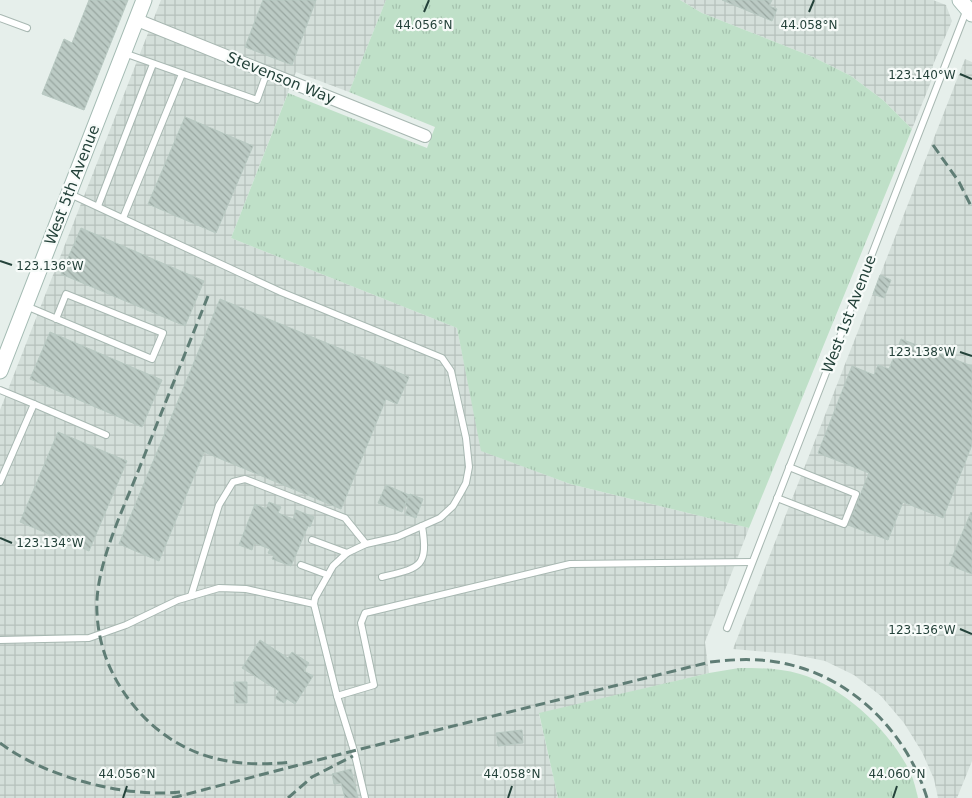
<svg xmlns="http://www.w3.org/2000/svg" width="972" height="798" viewBox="0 0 972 798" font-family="'DejaVu Sans',sans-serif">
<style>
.industrial{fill:url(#industrial-grid)}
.grass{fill:url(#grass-tufts)}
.building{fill:url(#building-back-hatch);stroke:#b8c9c2}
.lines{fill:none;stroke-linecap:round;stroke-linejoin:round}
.lane-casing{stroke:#a8b8b2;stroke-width:8}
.street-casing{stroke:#a8b8b2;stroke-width:14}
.secondary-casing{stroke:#a4bbb3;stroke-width:17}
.lane{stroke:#fff;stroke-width:6}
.street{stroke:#fff;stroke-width:12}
.secondary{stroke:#fff;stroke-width:15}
.rail{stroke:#5f7d75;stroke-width:3;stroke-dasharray:10 5;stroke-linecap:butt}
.ticks{fill:none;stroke:#24423a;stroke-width:2}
.labels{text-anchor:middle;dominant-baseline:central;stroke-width:4.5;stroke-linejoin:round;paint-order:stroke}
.street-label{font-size:15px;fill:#24423a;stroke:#f7fbf9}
.ticks-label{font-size:12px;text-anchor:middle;fill:#24423a;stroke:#f7fbf9;stroke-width:4.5;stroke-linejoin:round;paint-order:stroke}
</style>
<defs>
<pattern id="industrial-grid" width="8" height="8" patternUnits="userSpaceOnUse" patternTransform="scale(1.25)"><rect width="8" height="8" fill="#d4dfda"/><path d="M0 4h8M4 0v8" fill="none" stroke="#b6c1bc"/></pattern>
<pattern id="grass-tufts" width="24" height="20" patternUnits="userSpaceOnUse" patternTransform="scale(1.25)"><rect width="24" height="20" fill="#bfe0c8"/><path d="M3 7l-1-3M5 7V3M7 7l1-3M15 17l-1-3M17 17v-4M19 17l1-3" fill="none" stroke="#a4c1ad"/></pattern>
<pattern id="building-back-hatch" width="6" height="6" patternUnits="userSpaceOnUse" patternTransform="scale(1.25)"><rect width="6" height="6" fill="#bbcac4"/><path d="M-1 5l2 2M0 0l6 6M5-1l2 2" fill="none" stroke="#98a6a0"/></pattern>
</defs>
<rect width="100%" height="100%" fill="#e6efeb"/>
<!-- industrial -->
<g class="industrial">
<path d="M161,0H386L349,92L296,72L231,238L457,328L482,451L570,484L749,528L705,642L709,673L539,714L558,798H0V410Z"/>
<path d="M680,0H933L946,5L952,21L933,65L932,79L912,129L883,100L851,76L813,57L702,13Z"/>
<path d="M965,59L972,62V761L957,798H938L934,779L922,752L904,723L881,696L854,675L825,661L791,654L733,649Z"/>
</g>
<!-- grass -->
<g class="grass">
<path d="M386,0H680L702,13L813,57L851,76L883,100L912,129L749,528L570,484L481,451L457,328L231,238L288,93L427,148L435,127L349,92Z"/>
<path d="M739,668C759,668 780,668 800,674C844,687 891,732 910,772C914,780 916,790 918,798H558L539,713L709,673Z"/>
</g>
<!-- building -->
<g class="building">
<path d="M89,0H128L84,110L42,94L64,39L72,43Z"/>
<path d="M263,0H316L292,65L245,47Z"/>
<path d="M722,0H772L769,6L777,9L772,21Z"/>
<path d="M185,117L253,146L216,233L148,204Z"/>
<path d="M81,228L204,281L185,326L61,274Z"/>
<path d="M880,275L891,280L884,298L873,294Z"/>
<path d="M220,299L409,377L397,404L386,399L341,509L204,452L159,561L119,544Z"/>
<path d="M50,332L162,380L142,427L30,379Z"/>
<path d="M901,339L972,366V445L943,518L903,502L888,540L848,525L869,473L818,453L852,366L874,375L878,365L889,369Z"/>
<path d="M58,432L127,461L89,551L20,522Z"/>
<path d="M386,485L409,495L402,512L378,503Z"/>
<path d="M410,494L423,499L416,518L405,514L408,507L405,505Z"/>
<path d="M269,502L281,507L278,513L293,519L296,510L314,517L310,527L308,526L291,566L272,559L274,555L268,553L270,549L254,543L252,550L239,545L255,504L266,509Z"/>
<path d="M971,512L972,513V574L949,565Z"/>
<path d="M260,640L288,658L292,652L309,663L304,671L313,676L295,704L287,699L284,703L275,698L279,691L242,668Z"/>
<path d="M234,682H247V703H235Z"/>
<path d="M522,730L523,743L498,746L496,733Z"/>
<path d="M351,769L358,798H345L341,783L334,784L332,774Z"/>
</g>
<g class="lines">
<defs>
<g id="lane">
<path d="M0,18L27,28"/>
<path d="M124,53L257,100L267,72"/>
<path d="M70,194L281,292L442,358L451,371L466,438L469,467L466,483L460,494L453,506L440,518L397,537L366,544L347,553L333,566L315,598L314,604L337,696L354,751L365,798"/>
<path d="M98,206L153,64"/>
<path d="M123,218L182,74"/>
<path d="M26,306L152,359L163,333L66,294L56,319"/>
<path d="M0,390L34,404L0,482"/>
<path d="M34,404L106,435"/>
<path d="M777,498L844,524L856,494L789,467"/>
<path d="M312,540L347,553"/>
<path d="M301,565L328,575"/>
<path d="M382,577C419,568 429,568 422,526"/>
<path d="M191,596L219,505L233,482L245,479L345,518L366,544"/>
<path d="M727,628L967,9"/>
<path d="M0,640L89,638L126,625L178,600L219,588L246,589L314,604"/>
<path d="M337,696L374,685L361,623L365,613L570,564L752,562"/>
</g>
<path id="street" d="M137,20L425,136"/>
<g id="secondary">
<path d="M960,0L972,14"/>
<path d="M0,371L144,0"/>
</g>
</defs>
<!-- lane casing -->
<use href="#lane" class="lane-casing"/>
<!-- street casing -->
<use href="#street" class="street-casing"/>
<!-- secondary casing -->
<use href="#secondary" class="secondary-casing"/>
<!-- lane -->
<use href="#lane" class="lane"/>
<!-- street -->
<use href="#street" class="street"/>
<!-- secondary -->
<use href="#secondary" class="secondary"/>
<!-- rail -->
<g class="rail">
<path d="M933,145L959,182L972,208"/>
<path d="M208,296C185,354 162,411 139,469C123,510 94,568 97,613C99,656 119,694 150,723C191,760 238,768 291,762"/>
<path d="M0,743C45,777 125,798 181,792"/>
<path d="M172,798L341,754L710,662C735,659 762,658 787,664C854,679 907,733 927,798"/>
<path d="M288,798L312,777L353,756"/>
</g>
</g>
<!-- ticks -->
<path class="ticks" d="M424,12L429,0M809,12L814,0M960,74L972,79M0,261L12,265M960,352L972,356M0,538L12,543M960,629L972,634M123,798L127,786M508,798L512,786M893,798L897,786"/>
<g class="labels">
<!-- street labels -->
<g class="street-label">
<text transform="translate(281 78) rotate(22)">Stevenson Way</text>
<text transform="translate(72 185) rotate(-69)">West 5th Avenue</text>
<text transform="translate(849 314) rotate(-69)">West 1st Avenue</text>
</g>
</g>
<g class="ticks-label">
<text x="424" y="29">44.056°N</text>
<text x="809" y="29">44.058°N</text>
<text x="922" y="79">123.140°W</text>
<text x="50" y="270">123.136°W</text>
<text x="922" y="356">123.138°W</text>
<text x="50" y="547">123.134°W</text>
<text x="922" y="634">123.136°W</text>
<text x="127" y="778">44.056°N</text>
<text x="512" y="778">44.058°N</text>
<text x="897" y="778">44.060°N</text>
</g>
</svg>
